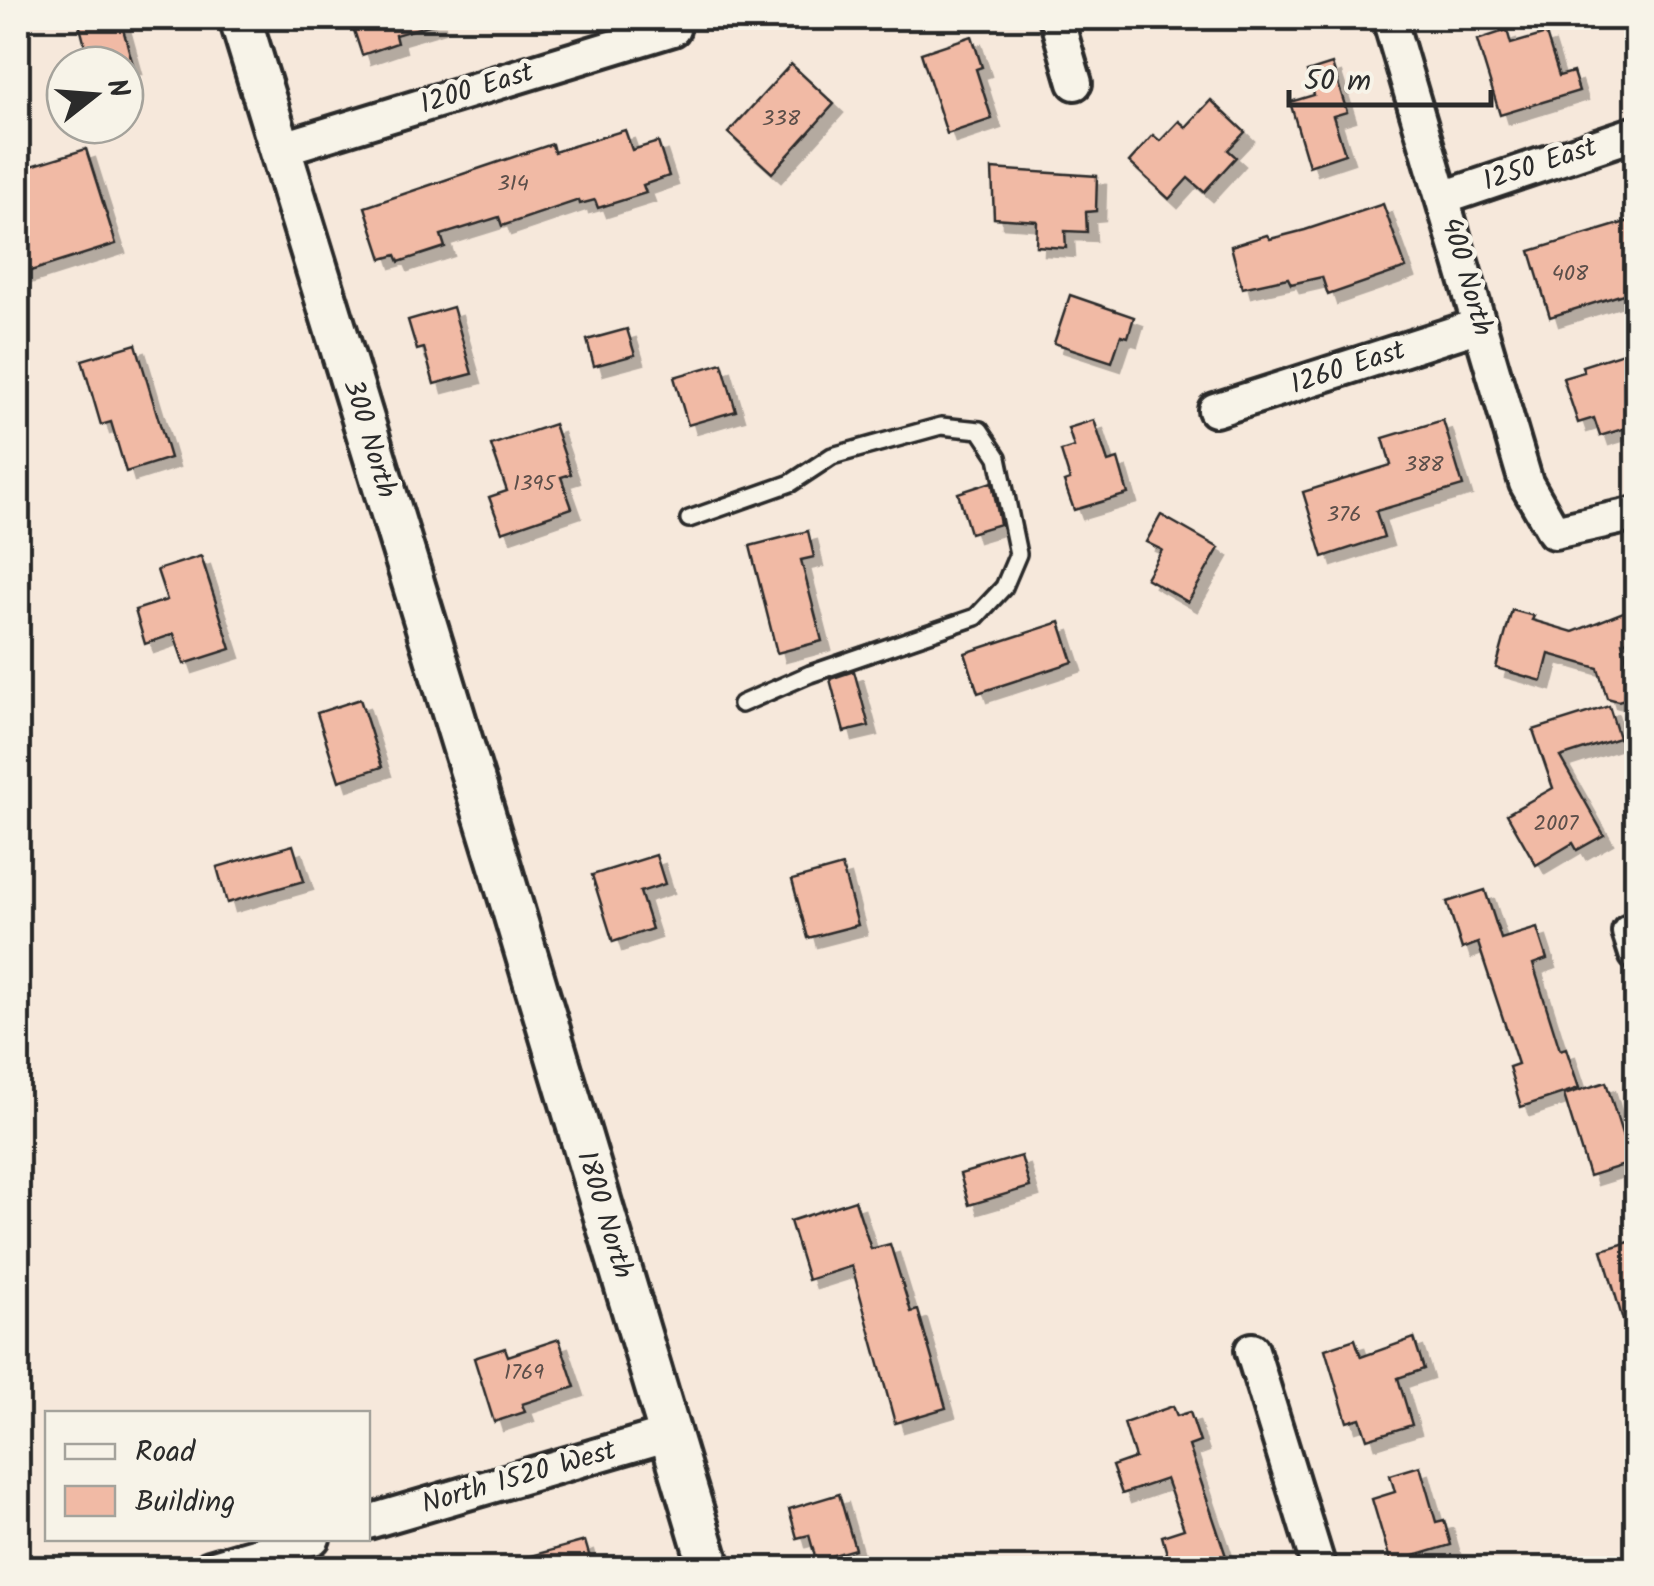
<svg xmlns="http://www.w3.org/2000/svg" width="1654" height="1586" viewBox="0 0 1654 1586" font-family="Kalam,sans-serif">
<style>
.building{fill:#f1baa5;stroke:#2b2b2b;stroke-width:2.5;filter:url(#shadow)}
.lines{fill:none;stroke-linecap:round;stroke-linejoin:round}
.service-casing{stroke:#2b2b2b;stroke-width:22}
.minor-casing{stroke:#2b2b2b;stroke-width:40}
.tertiary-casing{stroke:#2b2b2b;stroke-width:48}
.service{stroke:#f7f3e8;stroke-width:15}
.minor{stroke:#f7f3e8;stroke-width:32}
.tertiary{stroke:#f7f3e8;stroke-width:40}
.labels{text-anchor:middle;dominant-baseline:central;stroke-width:9;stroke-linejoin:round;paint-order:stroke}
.number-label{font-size:22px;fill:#5c4f4a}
.street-label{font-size:28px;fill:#2b2b2b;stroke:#f7f3e8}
</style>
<defs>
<filter id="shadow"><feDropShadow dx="9" dy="9" stdDeviation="0" flood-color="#0004"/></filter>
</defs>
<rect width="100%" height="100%" fill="#f6e8db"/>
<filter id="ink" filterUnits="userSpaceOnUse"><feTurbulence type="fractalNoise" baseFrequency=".01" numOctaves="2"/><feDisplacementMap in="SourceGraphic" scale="20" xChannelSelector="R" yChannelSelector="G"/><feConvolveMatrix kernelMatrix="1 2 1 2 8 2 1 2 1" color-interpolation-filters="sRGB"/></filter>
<g filter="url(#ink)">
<!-- building -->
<g class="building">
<path d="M99,18H120L133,65H90L79,23Z"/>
<path d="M350,18H436V23L395,35L397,43L362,55Z"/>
<path d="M1507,30L1511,44L1546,34L1559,76L1573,72L1579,91L1500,115L1477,40Z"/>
<path d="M972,36L982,67L976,69L992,119L947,134L921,53Z"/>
<path d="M791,64L834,104L772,173L728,133Z"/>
<path d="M1332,64L1347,112L1333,116L1345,154L1309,166L1290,102L1314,95L1307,72Z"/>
<path d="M1211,100L1245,132L1228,150L1236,157L1204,192L1188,178L1169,199L1129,162L1153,135L1160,141L1179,121L1186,127Z"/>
<path d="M625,130L632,150L658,142L669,176L643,185L646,193L598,208L595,200L580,204L579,200L502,226L499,217L441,235L445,247L399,262L396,255L382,259L365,207L552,144L554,152Z"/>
<path d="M86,149L116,244L18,275V227L30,223L18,182V170Z"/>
<path d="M992,169L1097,176L1096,211L1086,212L1087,232L1065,231L1066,248L1036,246L1037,221L994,218Z"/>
<path d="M1383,204L1406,268L1328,295L1322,277L1291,284L1288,278L1242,288L1231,246L1267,235L1270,239L1305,230Z"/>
<path d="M1636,219V290L1550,317L1530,251Z"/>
<path d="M1070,295L1134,317L1128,337L1121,335L1112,362L1054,343Z"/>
<path d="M453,307L472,374L434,384L424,348L417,350L408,320Z"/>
<path d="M627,329L635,355L594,366L587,340Z"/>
<path d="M136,344L170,458L126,472L111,422L101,425L82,360Z"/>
<path d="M1626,352L1636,387V425L1600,436L1594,418L1578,423L1563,378L1584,372L1582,366Z"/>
<path d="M722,363L736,411L688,425L674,377Z"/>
<path d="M1094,420L1108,462L1118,459L1128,494L1074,510L1064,482L1070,480L1061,451L1074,447L1068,428Z"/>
<path d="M1443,420L1463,486L1376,511L1384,537L1323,557L1303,492L1391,465L1383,438Z"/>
<path d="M554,424L571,474L561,477L572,508L502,532L489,497L507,491L491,445Z"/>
<path d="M992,482L1000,524L970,533L958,493Z"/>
<path d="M1161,515L1219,548L1188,602L1146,578L1162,550L1146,542Z"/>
<path d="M808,531L814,557L801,560L822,641L777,653L750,546Z"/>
<path d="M201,556L231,649L184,664L174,634L145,644L135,610L167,600L157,570Z"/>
<path d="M1636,607V637L1622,642L1636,696L1618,701L1607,698L1598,668L1549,654L1542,681L1496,668L1512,610L1534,616L1532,620L1573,632Z"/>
<path d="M1060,622L1073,662L978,693L965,653Z"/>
<path d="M854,671L869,726L844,732L830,679Z"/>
<path d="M360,699L382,767L339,781L317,713Z"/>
<path d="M1609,706L1619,738L1560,757L1604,835L1577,850L1573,843L1536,865L1507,814L1553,788L1533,730Z"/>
<path d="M293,845L304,881L227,903L217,867Z"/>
<path d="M656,855L665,884L640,892L652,929L613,942L592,875Z"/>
<path d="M842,866L858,925L808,938L792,880Z"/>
<path d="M1485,890L1501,939L1537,928L1547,959L1533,964L1560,1050L1566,1048L1579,1088L1521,1107L1509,1067L1518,1064L1478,943L1462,949L1447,902Z"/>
<path d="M1606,1082L1631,1163L1589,1176L1564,1095Z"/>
<path d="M1021,1156L1030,1187L969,1205L960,1174Z"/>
<path d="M855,1200L871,1249L890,1244L911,1312L918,1310L946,1408L895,1423L852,1266L808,1280L790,1221Z"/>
<path d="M1636,1240V1346L1631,1347L1602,1250Z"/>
<path d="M1414,1338L1424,1369L1398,1378L1412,1425L1367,1439L1360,1418L1347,1422L1325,1349L1355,1339L1361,1357Z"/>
<path d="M559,1339L575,1387L522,1404L525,1412L494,1422L474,1358L505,1348L508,1356Z"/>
<path d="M1173,1406L1177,1416L1190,1412L1200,1442L1189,1446L1230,1568H1171L1162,1536L1184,1529L1166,1479L1122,1494L1112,1466L1135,1458L1124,1423Z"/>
<path d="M1420,1466L1436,1522L1444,1520L1451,1545L1391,1563L1372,1499L1395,1492L1390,1475Z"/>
<path d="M839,1494L855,1549L816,1560L809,1535L797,1538L789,1509Z"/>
<path d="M585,1541L593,1568H510L509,1562Z"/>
</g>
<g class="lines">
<defs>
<path id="service" d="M689,519L791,483L832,456L941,426L980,430L998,457L1018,554L1004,587L976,617L810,674L741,704"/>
<g id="minor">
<path d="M1056,18L1075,83"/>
<path d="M1389,18L1526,483L1554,532L1636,514"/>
<path d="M280,149L673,29"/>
<path d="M1443,198L1636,133"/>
<path d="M1215,410L1480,325"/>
<path d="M1636,930L1629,932L1636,954"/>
<path d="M1252,1350L1319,1568"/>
<path d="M368,1522L670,1434"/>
<path d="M210,1568L313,1538"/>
</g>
<path id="tertiary" d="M240,18L500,866L710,1568"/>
</defs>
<!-- service casing -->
<use href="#service" class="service-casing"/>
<!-- minor casing -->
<use href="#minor" class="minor-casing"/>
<!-- tertiary casing -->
<use href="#tertiary" class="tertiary-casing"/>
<!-- service -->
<use href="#service" class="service"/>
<!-- minor -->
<use href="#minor" class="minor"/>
<!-- tertiary -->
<use href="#tertiary" class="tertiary"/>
</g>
</g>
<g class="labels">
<!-- number labels -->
<g class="number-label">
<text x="781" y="119">338</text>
<text x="513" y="184">314</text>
<text x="1570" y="274">408</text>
<text x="1424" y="465">388</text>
<text x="534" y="484">1395</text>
<text x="1344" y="515">376</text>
<text x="1556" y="824">2007</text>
<text x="524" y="1373">1769</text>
</g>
<!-- street labels -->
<g class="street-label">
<text transform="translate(477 89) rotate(-17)">1200 East</text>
<text transform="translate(1540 165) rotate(-18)">1250 East</text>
<text transform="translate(1466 277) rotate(74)">400 North</text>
<text transform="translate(1348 368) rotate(-18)">1260 East</text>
<text transform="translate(369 439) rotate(73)">300 North</text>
<text transform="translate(604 1215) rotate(73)">1800 North</text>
<text transform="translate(519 1478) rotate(-16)">North 1520 West</text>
</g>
</g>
<!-- margin -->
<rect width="1654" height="1586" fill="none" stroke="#f7f3e8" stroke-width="60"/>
<rect x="30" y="30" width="1594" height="1526" fill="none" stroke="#2b2b2b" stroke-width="4" filter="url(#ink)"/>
<!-- legend -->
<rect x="45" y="1411" width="325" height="130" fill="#f7f3e8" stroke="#a5a39c" stroke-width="2.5"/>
<rect x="65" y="1444" width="50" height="15" fill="#f7f3e8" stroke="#a5a39c" stroke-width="2.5"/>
<text x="135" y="1461" font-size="30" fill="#2b2b2b">Road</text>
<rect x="65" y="1486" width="50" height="30" fill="#f1baa5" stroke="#a5a39c" stroke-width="2.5"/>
<text x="135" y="1511" font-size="30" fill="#2b2b2b">Building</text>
<!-- north arrow -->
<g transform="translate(95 95) rotate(73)"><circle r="48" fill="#f7f3e8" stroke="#a5a39c" stroke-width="2.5"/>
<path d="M0-8L18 38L0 25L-18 38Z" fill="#2b2b2b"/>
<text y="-15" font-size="28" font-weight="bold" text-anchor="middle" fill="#2b2b2b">N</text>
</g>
<!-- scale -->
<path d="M1289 90v15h202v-15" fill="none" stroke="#2b2b2b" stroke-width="5"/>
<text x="1304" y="90" font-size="30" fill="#2b2b2b" stroke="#f7f3e8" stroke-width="8" paint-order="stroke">50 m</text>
</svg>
